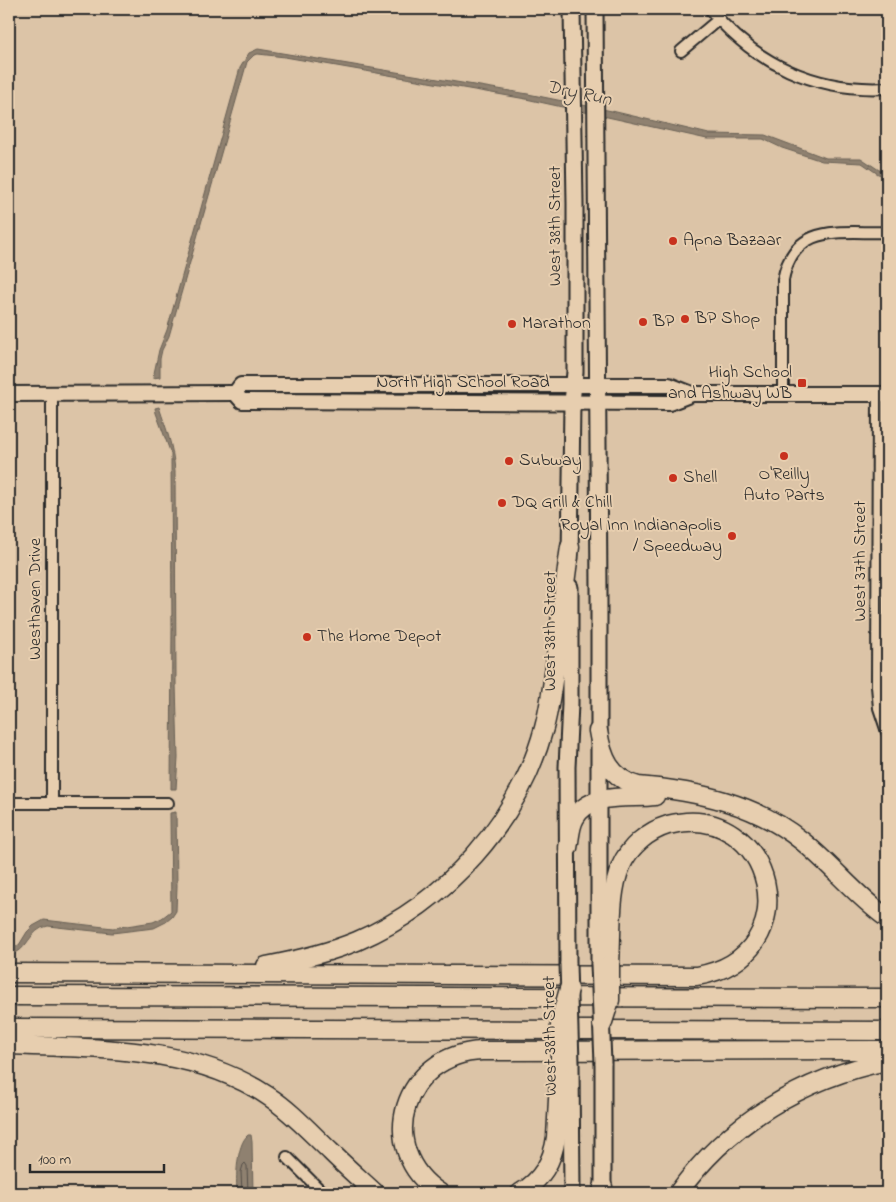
<svg xmlns="http://www.w3.org/2000/svg" width="896" height="1202" viewBox="0 0 896 1202" font-family="'Indie Flower',sans-serif">
<style>
.water{fill:#8f8170;stroke:#675f54}
.lines{fill:none;stroke-linecap:round;stroke-linejoin:round}
.shore{stroke:#534d47;stroke-width:1}
.street-casing{stroke:#2b2b2b;stroke-width:14}
.secondary-casing{stroke:#2b2b2b;stroke-width:18}
.primary-casing{stroke:#2b2b2b;stroke-width:19}
.highway-casing{stroke:#2b2b2b;stroke-width:21}
.street{stroke:#e7ceaf;stroke-width:10}
.secondary{stroke:#e7ceaf;stroke-width:14}
.primary{stroke:#e7ceaf;stroke-width:15}
.highway{stroke:#e7ceaf;stroke-width:18}
.primary-bridge-casing{stroke:#2b2b2b;stroke-width:19;stroke-linecap:butt}
.highway-bridge-casing{stroke:#2b2b2b;stroke-width:21;stroke-linecap:butt}
.primary-bridge{stroke:#e7ceaf;stroke-width:15}
.highway-bridge{stroke:#e7ceaf;stroke-width:18}
.poi-dot{fill:#c8321e;stroke:#e7ceaf;stroke-width:2}
.labels{text-anchor:middle;dominant-baseline:central;stroke-width:4;stroke-linejoin:round;paint-order:stroke}
.street-label{font-size:18px;fill:#2b2b2b;stroke:#e7ceaf}
.poi-label{font-size:18px;fill:#2b2b2b;stroke:#e7ceaf;text-anchor:start}
.water-label{font-size:19px;font-style:italic;fill:#44403c;stroke:#e7ceaf}
</style>
<rect width="100%" height="100%" fill="#dcc4a7"/>
<filter id="ink" filterUnits="userSpaceOnUse"><feTurbulence type="fractalNoise" baseFrequency=".02" numOctaves="2"/><feDisplacementMap in="SourceGraphic" scale="10" xChannelSelector="R" yChannelSelector="G"/><feConvolveMatrix kernelMatrix="1 2 1 2 8 2 1 2 1" color-interpolation-filters="sRGB"/></filter>
<g filter="url(#ink)">
<!-- water -->
<g class="water">
<path d="M258,49L528,94L612,111L709,134L765,135L826,158H861L879,170L887,171V176L878,174L862,163L822,161L782,148L763,139H707L526,99L285,57L258,54L254,55L247,62L169,336L162,350L160,359V377L153,378L159,350L167,330L240,68L249,53Z"/>
<path d="M159,407C167,431 173,446 175,471L176,684L178,757L176,789H171L172,628L171,454L156,413L155,408Z"/>
<path d="M176,812L177,886L176,911L172,917L166,922L154,928L112,933L48,926C28,929 29,952 9,955V948L19,945L27,932L33,926L44,920L113,928L153,922L162,918L171,911L170,813Z"/>
<path d="M248,1135H251L252,1142L253,1193H237C236,1179 236,1145 248,1135Z"/>
</g>
<g class="lines">
<!-- shore -->
<path class="shore" d="M242,1193L241,1172L243,1165L245,1163L247,1166L248,1193"/>
<defs>
<g id="street">
<path d="M710,9C755,64 816,92 887,88"/>
<path d="M681,51L719,19"/>
<path d="M783,394V280C794,221 842,234 887,232"/>
<path d="M878,394L877,686L879,708L887,732"/>
<path d="M9,803H168"/>
<path d="M52,803V394"/>
<path d="M287,1157L323,1193"/>
</g>
<g id="secondary">
<path d="M235,393L241,385H669L692,394H887"/>
<path d="M235,393L242,401L669,403L692,394"/>
<path d="M9,394L235,393"/>
</g>
<g id="primary">
<path d="M595,9L599,590V964"/>
<path d="M570,559L572,403L575,372V204L572,9"/>
<path d="M568,964L567,767L570,704V587"/>
<path d="M571,1063L572,1193"/>
<path d="M603,1187V1063"/>
</g>
<g id="highway">
<path d="M598,731C602,757 610,778 638,786C697,791 755,803 802,841C832,865 856,896 887,918"/>
<path d="M568,848C570,838 570,826 575,818C590,791 630,799 655,796"/>
<path d="M266,966C298,960 328,953 357,941C446,903 519,821 544,728C551,702 554,675 557,649C561,615 565,581 570,547"/>
<path d="M9,973L697,976C813,956 773,798 668,825C648,831 629,847 621,866C609,893 612,935 610,964"/>
<path d="M9,996L887,998"/>
<path d="M9,1028L887,1031"/>
<path d="M9,1045C96,1049 192,1045 268,1096C291,1111 310,1132 330,1151C345,1166 360,1179 375,1193"/>
<path d="M440,1193C373,1149 403,1054 482,1051L887,1050"/>
<path d="M520,1193C541,1181 553,1161 556,1137L560,1062"/>
<path d="M602,1193L603,1187"/>
<path d="M678,1193C728,1123 803,1078 887,1061"/>
</g>
</defs>
<!-- street casing -->
<use href="#street" class="street-casing"/>
<!-- secondary casing -->
<use href="#secondary" class="secondary-casing"/>
<!-- primary casing -->
<use href="#primary" class="primary-casing"/>
<!-- highway casing -->
<use href="#highway" class="highway-casing"/>
<!-- street -->
<use href="#street" class="street"/>
<!-- secondary -->
<use href="#secondary" class="secondary"/>
<!-- primary -->
<use href="#primary" class="primary"/>
<!-- highway -->
<use href="#highway" class="highway"/>
<defs>
<g id="primary-bridge">
<path d="M568,964L571,1063"/>
<path d="M599,964L603,1063"/>
</g>
<g id="highway-bridge">
<path d="M602,1025L610,1000V964"/>
<path d="M560,1062V1021L569,989"/>
</g>
</defs>
<!-- primary-bridge casing -->
<use href="#primary-bridge" class="primary-bridge-casing"/>
<!-- highway-bridge casing -->
<use href="#highway-bridge" class="highway-bridge-casing"/>
<!-- primary-bridge -->
<use href="#primary-bridge" class="primary-bridge"/>
<!-- highway-bridge -->
<use href="#highway-bridge" class="highway-bridge"/>
</g>
</g>
<!-- markers -->
<g class="poi-dot">
<circle cx="673" cy="241" r="5"/>
<circle cx="685" cy="319" r="5"/>
<circle cx="643" cy="322" r="5"/>
<circle cx="512" cy="324" r="5"/>
<rect x="797" y="378" width="10" height="10" rx="2.5"/>
<circle cx="784" cy="456" r="5"/>
<circle cx="509" cy="461" r="5"/>
<circle cx="673" cy="478" r="5"/>
<circle cx="502" cy="503" r="5"/>
<circle cx="732" cy="536" r="5"/>
<circle cx="307" cy="637" r="5"/>
</g>
<g class="labels">
<!-- street labels -->
<g class="street-label">
<text transform="translate(556 226) rotate(-90)">West 38th Street</text>
<text x="463" y="383">North High School Road</text>
<text transform="translate(861 561) rotate(-90)">West 37th Street</text>
<text transform="translate(36 599) rotate(-90)">Westhaven Drive</text>
<text transform="translate(551 631) rotate(-90)">West 38th Street</text>
<text transform="translate(551 1036) rotate(-91)">West 38th Street</text>
</g>
<!-- poi labels -->
<g class="poi-label">
<text x="683" y="241">Apna Bazaar</text>
<text x="695" y="319">BP Shop</text>
<text x="653" y="322">BP</text>
<text x="522" y="324">Marathon</text>
<text x="792" y="373" text-anchor="end">High School<tspan x="792" dy="21">and Ashway WB</tspan></text>
<text x="519" y="461">Subway</text>
<text x="784" y="475" text-anchor="middle">O'Reilly<tspan x="784" dy="21">Auto Parts</tspan></text>
<text x="683" y="478">Shell</text>
<text x="512" y="503">DQ Grill &amp; Chill</text>
<text x="722" y="526" text-anchor="end">Royal Inn Indianapolis<tspan x="722" dy="21">/ Speedway</tspan></text>
<text x="317" y="637">The Home Depot</text>
</g>
<!-- water labels -->
<g class="water-label">
<text transform="translate(579 94) rotate(12)">Dry Run</text>
</g>
</g>
<!-- margin -->
<rect width="896" height="1202" fill="none" stroke="#e7ceaf" stroke-width="30"/>
<rect x="15" y="15" width="866" height="1172" fill="none" stroke="#2b2b2b" stroke-width="2" filter="url(#ink)"/>
<!-- scale -->
<path d="M30 1164v8h134v-8" fill="none" stroke="#2b2b2b" stroke-width="2.5"/>
<text x="38" y="1164" font-size="15" fill="#2b2b2b" stroke="#e7ceaf" stroke-width="4" paint-order="stroke">100 m</text>
</svg>
